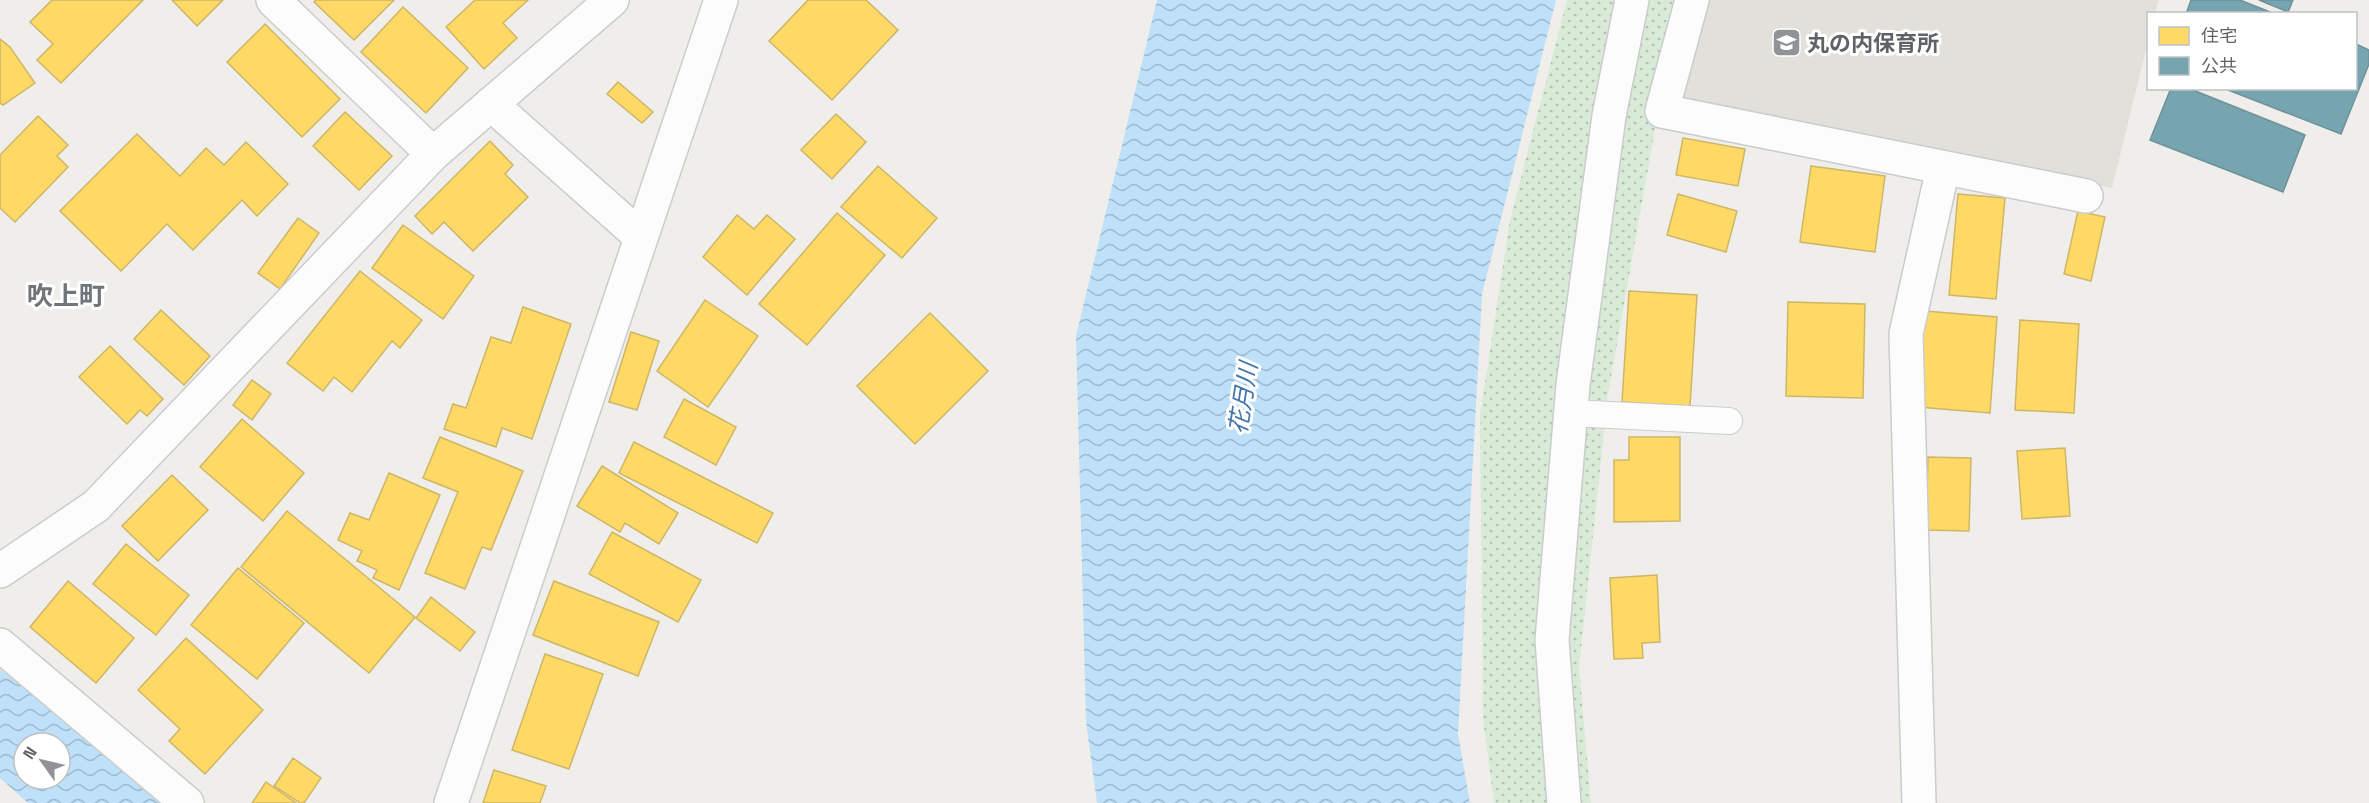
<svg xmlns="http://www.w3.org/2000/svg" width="2369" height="803" viewBox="0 0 2369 803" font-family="'Space Grotesk','Noto Sans JP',sans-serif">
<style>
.education{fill:#e2e0da}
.grass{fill:url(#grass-dots)}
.water{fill:url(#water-waves);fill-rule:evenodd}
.homes{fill:#ffd966;stroke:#cfb667;stroke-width:1.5}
.public{fill:#76a5af;stroke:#6f919a;stroke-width:1.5}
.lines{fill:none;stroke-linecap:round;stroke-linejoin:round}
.lane-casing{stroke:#cbcccc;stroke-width:28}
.street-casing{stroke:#cbcccc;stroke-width:36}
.lane{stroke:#fdfcfc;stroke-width:26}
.street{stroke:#fdfcfc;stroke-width:33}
.labels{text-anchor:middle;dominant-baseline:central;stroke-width:6;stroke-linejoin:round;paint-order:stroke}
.poi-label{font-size:22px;font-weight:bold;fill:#5f6368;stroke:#fff;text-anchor:start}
.water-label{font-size:24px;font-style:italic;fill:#4174aa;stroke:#fff}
.quarter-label{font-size:26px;font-weight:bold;fill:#70757a;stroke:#fff}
</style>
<defs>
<pattern id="grass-dots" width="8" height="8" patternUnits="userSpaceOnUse" patternTransform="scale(1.5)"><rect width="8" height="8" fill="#d8ebd6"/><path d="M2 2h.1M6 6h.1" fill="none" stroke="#b2c2b1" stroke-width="1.8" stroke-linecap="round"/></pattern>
<pattern id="water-waves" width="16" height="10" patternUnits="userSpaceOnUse" patternTransform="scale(1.5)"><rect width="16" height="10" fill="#bfe0f9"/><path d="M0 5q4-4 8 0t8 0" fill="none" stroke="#9eb9cd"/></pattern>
</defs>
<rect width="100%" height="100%" fill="#efeeea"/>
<!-- education -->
<path class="education" d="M1703,0H2159L2155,13L2148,14V42L2112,188L1678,100Z"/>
<!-- grass -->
<path class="grass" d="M1567,0H1678L1608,394L1579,667L1591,803H1494L1483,719L1480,416L1510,220Z"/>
<!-- water -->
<g class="water">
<path d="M1157,0H1556L1482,294L1458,734L1470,803H1097L1086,721L1076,336Z"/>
<path d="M0,669L165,803H28L0,778ZM24,743H60V779H24Z"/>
</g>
<!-- homes -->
<g class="homes">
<path d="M52,0H143L61,83L37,60L53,44L30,22Z"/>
<path d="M172,0H223L197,26Z"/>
<path d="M316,0H394L354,40L314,2Z"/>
<path d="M475,0H528L503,23L517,38L484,69L446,27Z"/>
<path d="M808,0H866L898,30L832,100L769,41Z"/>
<path d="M403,7L468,68L426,113L361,52Z"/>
<path d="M265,24L340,99L302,137L227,62Z"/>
<path d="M0,39L10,47L35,83L3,105L0,103Z"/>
<path d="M618,82L653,112L642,123L607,94Z"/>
<path d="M345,112L392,156L359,190L313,146Z"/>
<path d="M836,114L866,142L832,179L801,150Z"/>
<path d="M38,116L68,145L57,156L68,167L15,222L0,208V155Z"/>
<path d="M137,134L180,176L206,148L224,165L246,142L288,184L257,216L242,200L193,250L167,224L121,271L60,211Z"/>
<path d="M1683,138L1745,149L1738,186L1676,175Z"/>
<path d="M490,141L513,165L505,174L528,197L473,251L444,222L432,234L415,216Z"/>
<path d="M878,166L937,218L902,258L841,207Z"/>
<path d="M1811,166L1885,176L1875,252L1800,242Z"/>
<path d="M1678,194L1737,211L1726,252L1667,235Z"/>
<path d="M1958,194L2005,198L1996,299L1949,295Z"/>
<path d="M2078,211L2105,217L2091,281L2064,274Z"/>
<path d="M837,213L885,255L807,345L759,304Z"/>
<path d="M737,215L754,229L767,215L795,239L747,295L703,257Z"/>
<path d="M298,218L319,233L280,289L258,273Z"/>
<path d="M403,225L474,276L443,319L372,268Z"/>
<path d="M360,271L422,320L400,348L392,341L352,392L334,377L323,391L287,363Z"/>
<path d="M1629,291L1697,295L1690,406L1622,402Z"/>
<path d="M705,300L758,336L708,407L657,371Z"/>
<path d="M1788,302L1865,304L1863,398L1786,396Z"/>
<path d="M523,307L571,324L532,439L502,428L496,447L444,429L453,404L466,408L491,337L511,343Z"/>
<path d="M161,310L210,356L184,385L134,339Z"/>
<path d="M1925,311L1997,317L1990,413L1918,407Z"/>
<path d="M930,313L988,371L915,444L857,386Z"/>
<path d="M2020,320L2079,324L2074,413L2015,410Z"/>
<path d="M631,332L659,341L637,410L609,402Z"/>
<path d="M110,346L163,399L147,416L140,410L127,424L79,377Z"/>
<path d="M252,380L271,394L252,420L233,405Z"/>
<path d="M684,399L736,427L716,465L664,437Z"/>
<path d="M242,419L304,473L263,521L200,467Z"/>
<path d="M440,437L523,471L491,550L482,547L465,589L425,573L458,492L423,478Z"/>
<path d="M1629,437H1680V521L1614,522V460H1629Z"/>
<path d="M634,442L773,513L757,543L619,473Z"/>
<path d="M2065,448L2070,516L2022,519L2017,451Z"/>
<path d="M1928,457L1971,458L1969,531L1926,530Z"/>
<path d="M602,466L678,513L659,544L625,523L620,532L577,506Z"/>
<path d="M389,473L440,495L399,590L373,578L377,570L357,561L362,551L338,540L350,513L369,520Z"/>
<path d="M172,475L208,510L158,561L122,526Z"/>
<path d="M287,511L415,617L369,673L241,567Z"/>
<path d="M612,532L701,580L678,622L589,574Z"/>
<path d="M126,544L189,595L156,635L93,584Z"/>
<path d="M238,568L304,623L257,679L191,625Z"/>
<path d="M1657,575L1660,642L1642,643L1643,658L1614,659L1610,578Z"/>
<path d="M68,581L134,638L96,683L30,627Z"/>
<path d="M554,581L659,622L638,676L533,635Z"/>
<path d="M431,597L475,632L460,651L416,618Z"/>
<path d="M186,638L263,710L205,774L169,741L180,729L138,690Z"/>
<path d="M545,654L603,674L569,769L512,750Z"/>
<path d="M293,758L321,778L304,803H300L274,786Z"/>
<path d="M494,770L546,786L540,803H483Z"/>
<path d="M266,782L296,803H252Z"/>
</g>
<!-- public -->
<g class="public">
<path d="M2191,0H2240L2275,14H2186Z"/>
<path d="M2259,0H2293L2288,12Z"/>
<path d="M2356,44L2369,50V64L2341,134L2223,88H2356Z"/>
<path d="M2171,88H2188L2305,135L2283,192L2150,140Z"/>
</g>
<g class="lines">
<defs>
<path id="lane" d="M1571,413L1729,421"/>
<g id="street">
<path d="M273,0L433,154"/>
<path d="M1692,0L1662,111L2086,196"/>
<path d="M491,104L641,237"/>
<path d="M0,571L96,506L433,154L612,0"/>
<path d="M0,645L187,803"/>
<path d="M451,803L721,0"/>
<path d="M1564,803L1552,640L1573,385L1609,116L1632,0"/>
<path d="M1919,803L1906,334L1943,168"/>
</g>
</defs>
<!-- lane casing -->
<use href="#lane" class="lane-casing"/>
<!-- street casing -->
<use href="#street" class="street-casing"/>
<!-- lane -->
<use href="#lane" class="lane"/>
<!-- street -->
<use href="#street" class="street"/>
</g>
<!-- icons -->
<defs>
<symbol id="school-square" viewBox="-11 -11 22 22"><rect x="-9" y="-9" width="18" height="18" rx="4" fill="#919496" stroke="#fff"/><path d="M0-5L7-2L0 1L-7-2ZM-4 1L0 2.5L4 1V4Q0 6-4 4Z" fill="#fff"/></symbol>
</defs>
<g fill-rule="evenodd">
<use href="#school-square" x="1770" y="26" width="33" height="33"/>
</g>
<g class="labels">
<!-- poi labels -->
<g class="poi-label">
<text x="1807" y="43">丸の内保育所</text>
</g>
<!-- water labels -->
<g class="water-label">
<text transform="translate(1243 398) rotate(-81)">花月川</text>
</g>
<!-- quarter labels -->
<g class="quarter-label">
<text x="66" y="296">吹上町</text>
</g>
</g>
<!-- legend -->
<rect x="2147" y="12" width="210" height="78" fill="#ffffff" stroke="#bfc1c3" stroke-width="1.5"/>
<rect x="2159" y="27" width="30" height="18" fill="#ffd966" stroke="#bfc1c3" stroke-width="1.5"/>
<text x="2201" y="42" font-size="18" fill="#5f6368">住宅</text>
<rect x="2159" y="57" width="30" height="18" fill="#76a5af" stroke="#bfc1c3" stroke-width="1.5"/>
<text x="2201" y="72" font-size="18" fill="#5f6368">公共</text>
<!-- north arrow -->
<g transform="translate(42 761) rotate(304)"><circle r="28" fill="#ffffff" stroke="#bfc1c3" stroke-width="1.5"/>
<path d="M0-4.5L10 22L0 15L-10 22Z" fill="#919496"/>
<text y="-9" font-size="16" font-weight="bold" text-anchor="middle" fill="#5f6368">N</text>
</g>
</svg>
